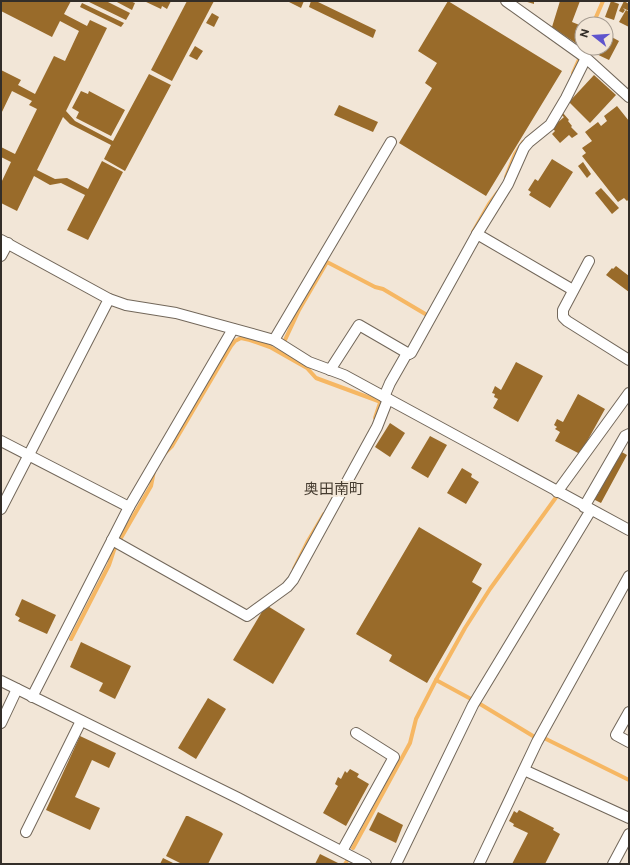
<svg xmlns="http://www.w3.org/2000/svg" width="630" height="865" viewBox="0 0 630 865" font-family="Commissioner,'Noto Sans JP',sans-serif">
<style>
.lines{fill:none;stroke-linecap:round;stroke-linejoin:round}
.stream{stroke:#f6b763;stroke-width:4}
.building{fill:#996b2a}
.minor-casing{stroke:#72675a;stroke-width:12}
.minor{stroke:#fff;stroke-width:10}
.labels{text-anchor:middle;dominant-baseline:central;stroke-width:4;stroke-linejoin:round;paint-order:stroke}
.neighbourhood-label{font-size:15px;fill:#463c30;stroke:#f2e6d7}
</style>
<rect width="100%" height="100%" fill="#f2e6d7"/>
<g class="lines">
<!-- stream -->
<g class="stream">
<path d="M593,24L603,1"/>
<path d="M573,73L584,48"/>
<path d="M506,177L515,154L523,142"/>
<path d="M473,232L489,204L498,192"/>
<path d="M285,340L299,310L327,262L375,287L383,289L427,315"/>
<path d="M375,418L381,400"/>
<path d="M163,455L172,446L231,346L235,341L241,338L250,340L270,347L307,368L316,378L381,402"/>
<path d="M294,569L308,541L324,514"/>
<path d="M71,639L109,565L114,550L151,486L154,471"/>
<path d="M436,680L471,699"/>
<path d="M480,704L533,736"/>
<path d="M546,739L629,780"/>
<path d="M353,848L410,743L416,719L436,680L465,628L490,589L557,496"/>
<path d="M345,864L347,861"/>
</g>
</g>
<!-- building -->
<g class="building">
<path d="M1,1H71L64,14L87,26L90,20L107,28L66,111L75,121L113,141L149,74L171,85L125,171L104,159L111,145L70,124L63,117L37,170L55,179L67,178L88,189L102,161L123,172L88,240L67,230L85,195L61,183L50,185L34,176L17,211L1,203V183L11,162L1,157V147L15,154L37,109L29,105L32,101L12,91L1,114V70L21,80L18,85L35,94L54,56L65,61L79,31L60,21L52,37L1,11Z"/>
<path d="M87,1H106L130,13L126,20Z"/>
<path d="M115,1H130L135,3L132,10Z"/>
<path d="M144,1H171L167,9L162,6L161,9Z"/>
<path d="M187,1H214L172,81L151,70Z"/>
<path d="M287,1H304L301,8Z"/>
<path d="M311,1H316L376,30L373,38L309,7Z"/>
<path d="M448,1L562,71L486,196L399,143L432,88L425,83L437,63L418,51Z"/>
<path d="M524,1H534V4Z"/>
<path d="M560,1H580L572,22L582,26V41L580,46L552,27Z"/>
<path d="M611,1L619,4L614,20L605,17Z"/>
<path d="M624,1L629,4V11L623,8L625,10L623,13L619,11Z"/>
<path d="M82,3L124,23L121,27L80,7Z"/>
<path d="M626,10L629,12V27L619,22Z"/>
<path d="M212,13L219,17L214,27L206,23Z"/>
<path d="M606,34L619,41L609,60L592,52L594,48H606Z"/>
<path d="M195,46L203,51L197,60L189,56Z"/>
<path d="M594,75L616,95L590,123L569,102Z"/>
<path d="M81,91L88,94L89,91L125,110L111,136L76,118L79,112L72,108Z"/>
<path d="M339,105L378,122L373,132L334,115Z"/>
<path d="M617,106L629,121V199L627,201L624,198L618,202L582,156L586,153L582,148L592,141L585,132L598,122L601,126L607,121L604,116Z"/>
<path d="M563,113L569,120L568,121L572,126L571,127L578,134L572,138L569,135L560,143L552,134L555,131L553,129L555,127L554,126L564,117L561,115Z"/>
<path d="M552,159L573,172L550,208L529,195L531,192L528,190L535,179L538,181Z"/>
<path d="M583,162L591,174L587,178L578,166Z"/>
<path d="M601,188L619,208L612,214L595,193Z"/>
<path d="M616,266L629,276V292L606,275L612,268L613,269Z"/>
<path d="M516,362L543,376L518,422L493,408L498,399L494,397L495,394L492,393L495,386L501,390Z"/>
<path d="M578,394L605,409L580,454L555,441L560,432L555,429L557,427L554,425L557,419L563,422Z"/>
<path d="M390,423L405,433L390,457L375,447Z"/>
<path d="M430,436L447,445L428,478L411,468Z"/>
<path d="M620,451L627,455L601,503L593,499L596,493L598,494Z"/>
<path d="M462,468L472,474L471,477L479,482L466,504L447,493Z"/>
<path d="M419,527L482,564L472,582L482,588L427,683L389,661L392,655L356,634Z"/>
<path d="M22,599L56,615L47,634L18,621L20,618L15,615Z"/>
<path d="M266,605L305,629L273,684L233,660Z"/>
<path d="M81,642L131,666L115,699L99,691L103,683L70,667Z"/>
<path d="M208,698L226,709L196,759L178,748Z"/>
<path d="M80,736L116,753L109,768L92,760L75,797L100,808L90,830L46,810Z"/>
<path d="M350,769L359,774L357,777L369,784L346,826L323,813L338,786L335,784L338,777L341,779L345,771L347,773Z"/>
<path d="M519,810L554,828L553,830L560,834L545,864H512L528,833L513,826L514,824L509,821L514,811L517,813Z"/>
<path d="M378,812L403,825L396,843L369,830Z"/>
<path d="M186,816H188L221,832L223,834L208,864H182L166,856Z"/>
<path d="M320,854L338,863V864H315Z"/>
<path d="M163,858L175,864H160Z"/>
</g>
<g class="lines">
<defs>
<g id="minor">
<path d="M506,1L586,58L629,97"/>
<path d="M477,234L573,290"/>
<path d="M1,240L109,299L126,305L176,313L274,340L309,362L344,375L629,530"/>
<path d="M1,256L8,243"/>
<path d="M589,261L563,310V317L567,321L629,360"/>
<path d="M274,340L391,142"/>
<path d="M330,370L359,325L409,354"/>
<path d="M384,397L390,383L406,355L411,353L477,234L508,184L524,148L529,142L550,125L566,98L586,58"/>
<path d="M1,441L129,507"/>
<path d="M557,492L629,393"/>
<path d="M584,507L625,436L629,434"/>
<path d="M1,509L109,299"/>
<path d="M112,540L247,616L287,587L293,580L377,427L388,399"/>
<path d="M1,681L238,798L366,864"/>
<path d="M32,697L129,507L233,329"/>
<path d="M629,712L616,735L629,742"/>
<path d="M1,723L17,689"/>
<path d="M524,770L629,818"/>
<path d="M26,832L81,721"/>
<path d="M342,851L394,757L356,733"/>
<path d="M396,864L473,705L591,510"/>
<path d="M479,864L537,742L629,576"/>
<path d="M613,864L629,834"/>
</g>
</defs>
<!-- minor casing -->
<use href="#minor" class="minor-casing"/>
<!-- minor -->
<use href="#minor" class="minor"/>
</g>
<g class="labels">
<!-- neighbourhood labels -->
<g class="neighbourhood-label">
<text x="334" y="488">奥田南町</text>
</g>
</g>
<!-- border -->
<rect width="630" height="865" fill="none" stroke="#332e29" stroke-width="4"/>
<!-- north arrow -->
<g transform="translate(594 36) rotate(287)"><circle r="19" fill="#f2e6d7" stroke="#a69c91"/>
<path d="M0-3L7 15L0 10L-7 15Z" fill="#5f54cd"/>
<text y="-6" font-size="11" font-weight="bold" text-anchor="middle" fill="#332e29">N</text>
</g>
</svg>
